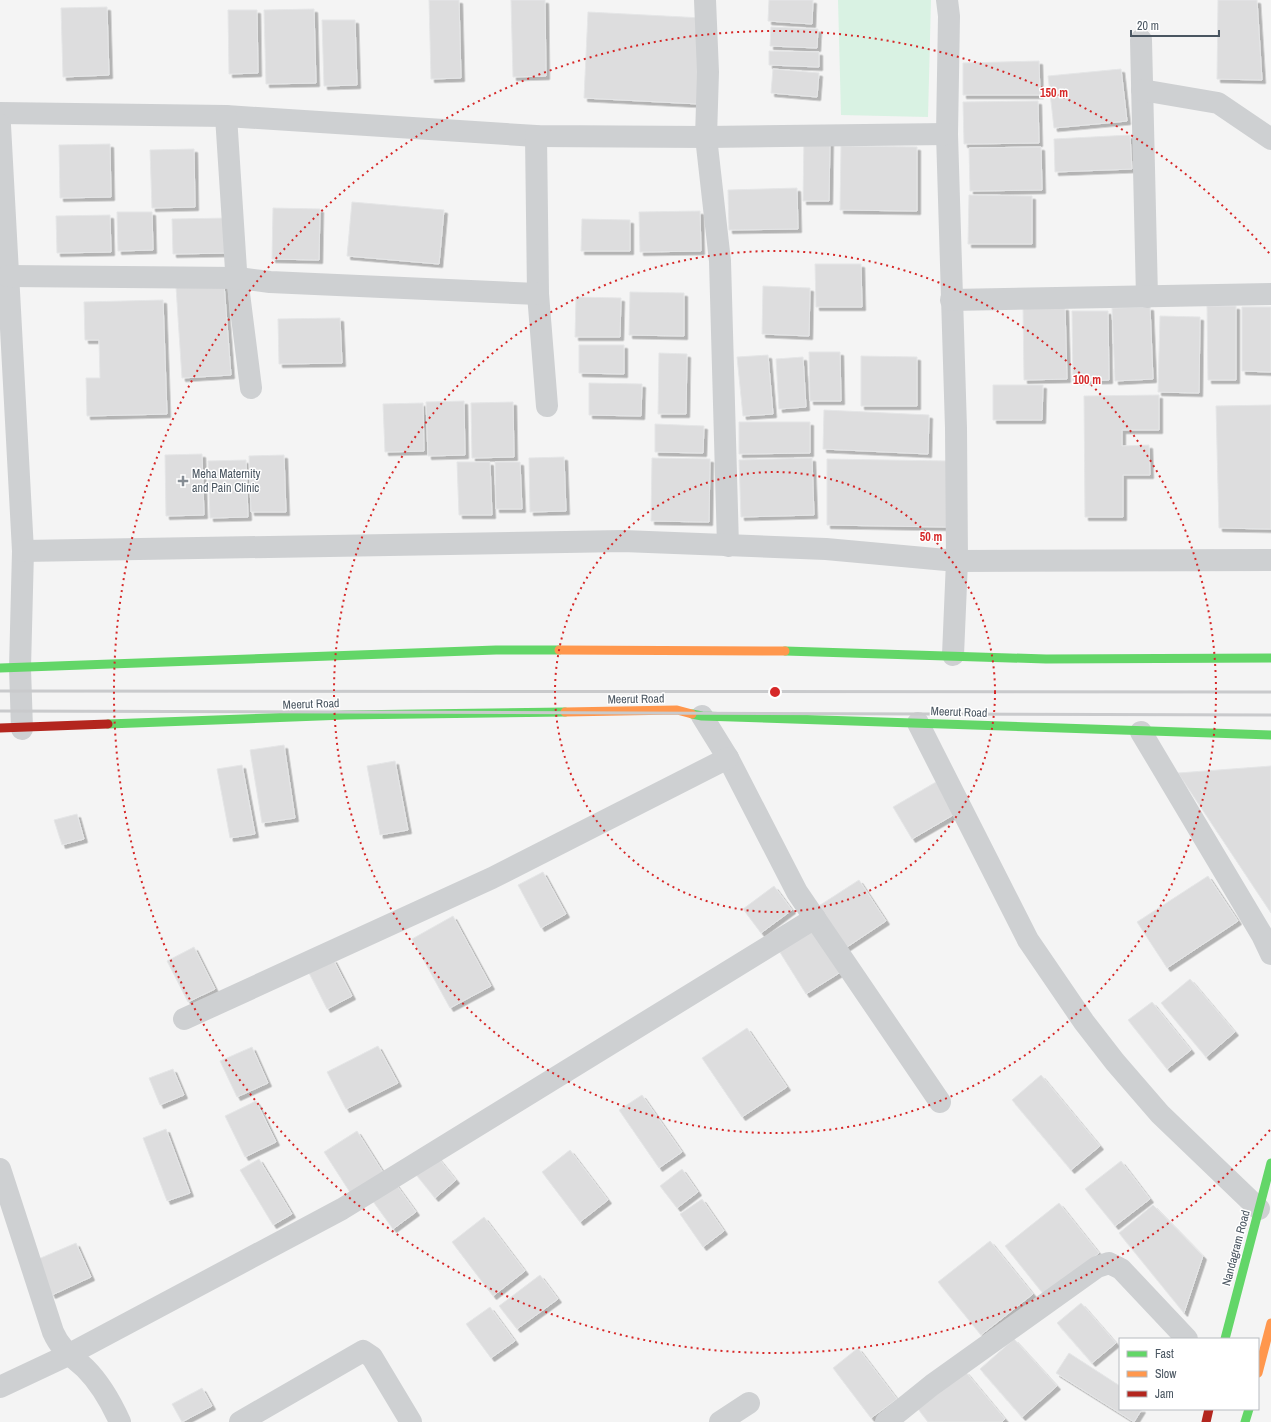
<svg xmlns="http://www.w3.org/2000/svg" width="1271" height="1422" viewBox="0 0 1271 1422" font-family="'Archivo Narrow',sans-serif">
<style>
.green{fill:#d9f2e3}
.building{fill:#ddddde;stroke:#e5e6e7;filter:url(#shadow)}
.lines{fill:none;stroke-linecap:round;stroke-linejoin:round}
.street{stroke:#ced0d2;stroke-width:22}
.fast{stroke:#63d668;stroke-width:9}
.slow{stroke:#ff974d;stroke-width:9}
.jam{stroke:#b3261e;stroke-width:9}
.rail{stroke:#c9cacc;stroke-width:3}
.ring{fill:none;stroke:#d62828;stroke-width:2;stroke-dasharray:2 4}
.poi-dot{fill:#868d94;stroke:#fff;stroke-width:1.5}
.labels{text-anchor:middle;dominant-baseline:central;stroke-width:3;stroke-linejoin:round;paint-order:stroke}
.poi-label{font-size:12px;fill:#4a5661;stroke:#fff;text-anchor:start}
.street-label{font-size:12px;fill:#4a5661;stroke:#fff}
.centre{fill:#d62828;stroke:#fff;stroke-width:2}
.ring-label{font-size:12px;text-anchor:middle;font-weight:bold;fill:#d62828;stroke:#fff;stroke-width:3;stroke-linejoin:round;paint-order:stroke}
</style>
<defs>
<filter id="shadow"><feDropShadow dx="3.5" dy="3.5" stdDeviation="0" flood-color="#0004"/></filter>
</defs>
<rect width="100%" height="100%" fill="#f4f4f4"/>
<!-- green -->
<path class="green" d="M838,0H931L928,117L841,115Z"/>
<!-- building -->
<g class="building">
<path d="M429,0H459L461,78L431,79Z"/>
<path d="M511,0H545L546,76L513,77Z"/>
<path d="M769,0H813L812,24L768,21Z"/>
<path d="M1218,0H1257L1262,80L1217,79Z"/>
<path d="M107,7L109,75L63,77L61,8Z"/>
<path d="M314,9L316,83L266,84L264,10Z"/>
<path d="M228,10H257L258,73L229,74Z"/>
<path d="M588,12L703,18L699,104L584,98Z"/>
<path d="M322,20H355L357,85L324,86Z"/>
<path d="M771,27L818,29L817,48L770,46Z"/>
<path d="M769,51L819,52V67L769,65Z"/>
<path d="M1039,61L1040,95H963V63Z"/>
<path d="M773,69L819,73L817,97L771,93Z"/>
<path d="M1121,69L1127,121L1054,128L1048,76Z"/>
<path d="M1038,101L1039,143L964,144L963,102Z"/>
<path d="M1130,135L1132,169L1055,172L1054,139Z"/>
<path d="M804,136L830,137L829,201H803Z"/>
<path d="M110,144L111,197L60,198L59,145Z"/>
<path d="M841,146L917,147V211L840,210Z"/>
<path d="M1041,147L1042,190L970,191L969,148Z"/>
<path d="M194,149L195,207L152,208L150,150Z"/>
<path d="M797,188L798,229L729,230L728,190Z"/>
<path d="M969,195L1032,196V244H968Z"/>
<path d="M352,202L444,210L439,264L347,256Z"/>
<path d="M273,208L320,209L319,260L272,259Z"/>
<path d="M700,211L701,251L640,252L639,212Z"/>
<path d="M117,212H152L153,250L118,251Z"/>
<path d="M110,215L111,252L57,253L56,216Z"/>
<path d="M228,218V253L173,254L172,219Z"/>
<path d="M582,219L630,220V251H581Z"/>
<path d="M815,264H861L862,307H816Z"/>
<path d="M224,284L231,375L182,378L176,287Z"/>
<path d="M763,286L810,288L809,336L762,334Z"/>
<path d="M630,292L684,293V336L629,335Z"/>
<path d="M576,297L621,298L620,337H575Z"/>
<path d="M163,300L167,414L87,416L86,378H100L99,340H85L84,302Z"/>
<path d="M1207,306H1236V380H1208Z"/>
<path d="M1065,307L1067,379L1024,380L1023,308Z"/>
<path d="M1150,307L1153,379L1115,381L1112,308Z"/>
<path d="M1242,307H1271V372L1242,371Z"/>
<path d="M1072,311H1108L1109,380L1073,381Z"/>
<path d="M1160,316L1200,317L1199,393L1158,392Z"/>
<path d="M340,318L342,363L279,364L278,319Z"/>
<path d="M579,345H624V374L579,373Z"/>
<path d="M809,352H840L841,401H810Z"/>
<path d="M659,353L687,354L686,414H658Z"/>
<path d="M768,355L773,414L743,416L737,357Z"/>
<path d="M861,356L917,357V406H861Z"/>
<path d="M803,357L806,407L779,409L776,359Z"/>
<path d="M589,383L642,384L641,416L589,415Z"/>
<path d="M993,385H1043L1042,420H993Z"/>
<path d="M1159,395V430H1122V446L1149,445L1150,475H1123V517H1085L1084,396Z"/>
<path d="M464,401L465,455L428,456L426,402Z"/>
<path d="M513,402L514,457L472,458L471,403Z"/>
<path d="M423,403L424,451L385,452L383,404Z"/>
<path d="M1271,405V529L1219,528L1216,406Z"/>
<path d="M824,410L929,415L928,454L823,449Z"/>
<path d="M739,422H810V453L739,454Z"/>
<path d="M655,424L704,426L703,453L655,452Z"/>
<path d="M202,454L204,515L166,516L165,455Z"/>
<path d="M284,455L286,512H251L249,456Z"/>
<path d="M564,457L566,511L530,512L529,458Z"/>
<path d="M652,458L710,459L709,522L651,521Z"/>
<path d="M812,458L814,515L741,517L739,460Z"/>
<path d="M827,459L948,461L947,527L827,525Z"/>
<path d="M246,460L248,517L210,518L208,461Z"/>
<path d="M457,462H490L492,515H459Z"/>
<path d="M495,462H520L522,509H496Z"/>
<path d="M284,745L295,818L262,823L250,750Z"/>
<path d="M395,761L408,830L380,835L367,766Z"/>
<path d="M242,765L255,834L230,838L217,769Z"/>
<path d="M1271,766V913L1178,773Z"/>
<path d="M936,782L955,814L912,839L893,807Z"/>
<path d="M77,814L84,839L62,845L54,820Z"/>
<path d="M543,872L566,914L541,928L518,885Z"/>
<path d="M1208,876L1238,921L1167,968L1137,922Z"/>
<path d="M859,880L886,921L841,951L814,909Z"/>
<path d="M774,886L792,910L761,933L743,909Z"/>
<path d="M453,916L491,986L450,1008L412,939Z"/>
<path d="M814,922L844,970L806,994L776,946Z"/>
<path d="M194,947L215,989L188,1002L167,961Z"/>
<path d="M333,959L352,996L327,1009L308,971Z"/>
<path d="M1190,979L1235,1032L1206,1057L1161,1003Z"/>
<path d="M1152,1002L1191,1050L1167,1069L1128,1020Z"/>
<path d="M747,1028L787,1087L742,1117L702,1058Z"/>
<path d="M378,1046L398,1083L346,1109L327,1072Z"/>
<path d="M252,1047L268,1083L237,1097L220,1061Z"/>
<path d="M173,1069L184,1095L160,1105L149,1078Z"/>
<path d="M1041,1075L1100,1146L1071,1170L1012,1100Z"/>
<path d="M642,1095L682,1152L659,1168L619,1110Z"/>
<path d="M256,1101L276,1142L245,1157L225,1116Z"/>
<path d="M166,1129L190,1193L167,1201L143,1138Z"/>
<path d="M357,1131L386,1177L353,1197L324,1152Z"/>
<path d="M570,1150L608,1200L580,1222L542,1172Z"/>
<path d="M435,1154L456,1180L435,1198L414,1172Z"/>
<path d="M259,1159L292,1214L273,1225L240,1170Z"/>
<path d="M1121,1161L1150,1199L1115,1226L1085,1189Z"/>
<path d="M682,1169L698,1192L677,1208L660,1186Z"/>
<path d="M395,1183L416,1212L393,1229L372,1200Z"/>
<path d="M702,1199L724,1231L703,1247L680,1214Z"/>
<path d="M1059,1203L1099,1253L1045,1296L1005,1246Z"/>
<path d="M1153,1205L1203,1256L1184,1313L1119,1233Z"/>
<path d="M484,1217L525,1271L493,1296L452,1242Z"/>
<path d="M990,1241L1033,1294L981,1335L938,1282Z"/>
<path d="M76,1243L91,1277L52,1295L36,1260Z"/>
<path d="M540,1275L558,1299L517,1329L499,1306Z"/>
<path d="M1081,1303L1116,1343L1092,1363L1057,1323Z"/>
<path d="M490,1307L515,1341L491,1358L466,1324Z"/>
<path d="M1014,1339L1057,1386L1022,1417L980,1369Z"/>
<path d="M858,1348L897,1399L871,1418L833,1368Z"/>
<path d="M1069,1353L1120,1386V1409H1142L1134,1422L1056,1373Z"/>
<path d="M965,1371L1005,1419L1002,1422H928L918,1409Z"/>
<path d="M202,1388L212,1406L182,1422L172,1404Z"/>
</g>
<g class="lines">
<!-- street -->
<g class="street">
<path d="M705,0L708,72L706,137L720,261L728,546"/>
<path d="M947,0L949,16L947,134L956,428L957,561L953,655"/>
<path d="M1141,40L1147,297"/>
<path d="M1142,90L1218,103L1271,139"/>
<path d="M0,113L226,116L536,136L706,137L947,134"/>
<path d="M226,116L236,270L251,388"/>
<path d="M0,125L23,551L20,668L22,729"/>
<path d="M536,136L538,294L547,406"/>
<path d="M8,276L238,278L270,282L538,294"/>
<path d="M951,300L1271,294"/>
<path d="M23,551L623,541L826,549L957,561L1271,560"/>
<path d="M702,716L728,758L797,892L940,1102"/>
<path d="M918,723L1028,940L1084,1022L1115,1062L1160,1114L1259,1209"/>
<path d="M1141,732L1262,935L1271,954"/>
<path d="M184,1019L492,878L728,758"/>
<path d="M0,1169L53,1332C61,1350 71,1355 85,1368C100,1383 111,1402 120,1422"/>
<path d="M0,1387L68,1355L342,1209L815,918"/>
<path d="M240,1422L363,1351L372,1357L411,1422"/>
<path d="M720,1422L749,1403"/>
<path d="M886,1422L932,1385L1097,1267L1109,1263L1121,1269L1187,1339"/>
</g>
<!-- fast -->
<g class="fast">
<path d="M785,651L1046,659L1271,658"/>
<path d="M0,668L496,650H559"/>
<path d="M692,714L702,716L1271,735"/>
<path d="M108,724L345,715L565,712"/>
<path d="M1225,1339L1271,1163"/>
<path d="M1245,1422L1249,1409"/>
</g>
<!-- slow -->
<g class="slow">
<path d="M559,650L785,651"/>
<path d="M565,712L677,710L692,714"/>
<path d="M1258,1373L1271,1323"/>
</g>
<!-- jam -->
<g class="jam">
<path d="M0,728L108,724"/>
<path d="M1206,1422L1209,1409"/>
</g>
<!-- rail -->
<g class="rail">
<path d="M0,691L1271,692"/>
<path d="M0,711L1271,715"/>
</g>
</g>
<!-- distance rings -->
<g class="ring">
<circle cx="775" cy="692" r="220"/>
<circle cx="775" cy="692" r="441"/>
<path d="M1270 1130A661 661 0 1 1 1270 254"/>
</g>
<!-- markers -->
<path class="poi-dot" d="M181 475h4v4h4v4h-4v4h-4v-4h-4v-4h4z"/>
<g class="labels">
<!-- poi labels -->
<g class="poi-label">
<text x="192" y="474">Meha Maternity<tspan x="192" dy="14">and Pain Clinic</tspan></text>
</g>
<!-- street labels -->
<g class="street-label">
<text transform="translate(636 699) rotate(-1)">Meerut Road</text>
<text transform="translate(311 704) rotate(-2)">Meerut Road</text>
<text transform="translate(959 712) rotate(2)">Meerut Road</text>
<text transform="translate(1236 1248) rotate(-75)">Nandagram Road</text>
</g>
</g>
<circle cx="775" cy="692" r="6" class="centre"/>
<g class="ring-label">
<text x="1054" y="97">150 m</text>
<text x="1087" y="384">100 m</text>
<text x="931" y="541">50 m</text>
</g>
<!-- legend -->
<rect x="1119" y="1338" width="140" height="72" fill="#ffffff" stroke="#b7bbc0"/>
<rect x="1127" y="1351" width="20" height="6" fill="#63d668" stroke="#b7bbc0"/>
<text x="1155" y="1358" font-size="12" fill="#4a5661">Fast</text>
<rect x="1127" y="1371" width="20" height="6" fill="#ff974d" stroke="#b7bbc0"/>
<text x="1155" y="1378" font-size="12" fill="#4a5661">Slow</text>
<rect x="1127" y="1391" width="20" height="6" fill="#b3261e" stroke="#b7bbc0"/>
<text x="1155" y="1398" font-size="12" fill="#4a5661">Jam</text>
<!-- scale -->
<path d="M1131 30v6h88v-6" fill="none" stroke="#4a5661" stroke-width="2"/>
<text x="1137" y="30" font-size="12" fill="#4a5661" stroke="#ffffff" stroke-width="3" paint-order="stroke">20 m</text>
</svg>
